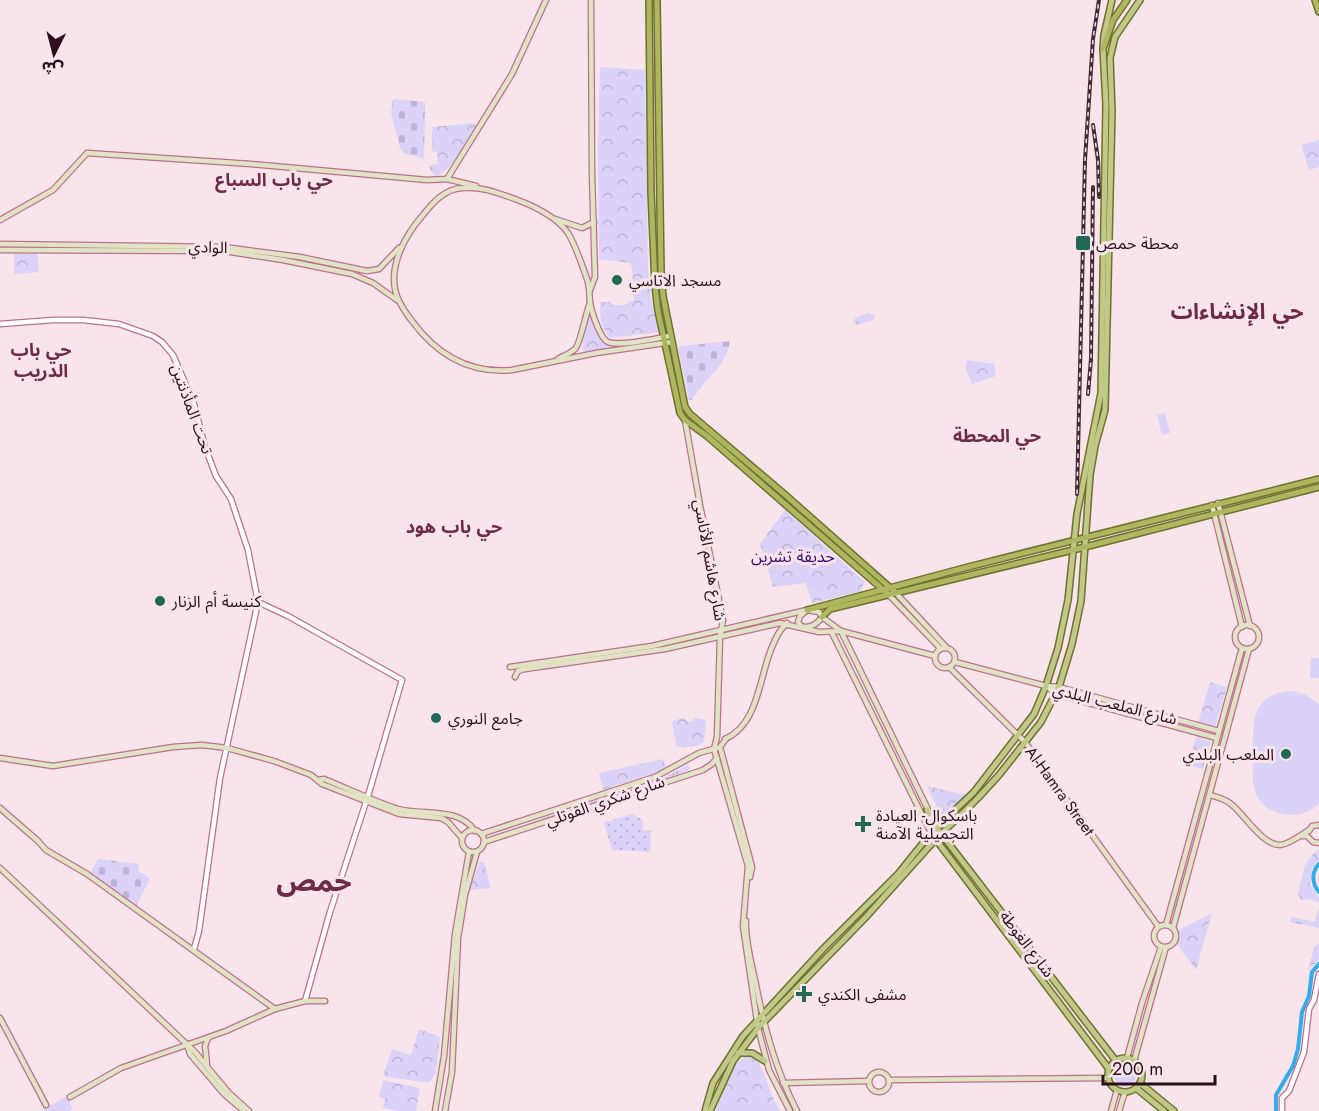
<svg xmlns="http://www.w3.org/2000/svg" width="1319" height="1111" viewBox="0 0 1319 1111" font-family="Jost,'Noto Sans Arabic',sans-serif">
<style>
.grass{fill:url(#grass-tufts)}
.cemetery{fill:url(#cemetery-stones)}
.park{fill:url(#park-crowns)}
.garden{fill:url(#garden-dots)}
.pitch{fill:#dbd2f8}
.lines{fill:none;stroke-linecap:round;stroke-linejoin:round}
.canal{stroke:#35abe7;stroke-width:4}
.tertiary-casing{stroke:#bc708d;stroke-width:7}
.secondary-casing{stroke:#bc708d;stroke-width:7}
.primary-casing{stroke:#72702e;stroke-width:8}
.trunk-casing{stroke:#72702e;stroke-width:8}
.tertiary{stroke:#fff;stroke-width:4.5}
.secondary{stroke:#e0e4c4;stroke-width:4.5}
.primary{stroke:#c1c988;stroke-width:5}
.trunk{stroke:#acb760;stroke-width:5}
.rail-casing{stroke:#452934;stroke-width:4}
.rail{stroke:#f7e5eb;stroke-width:1.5;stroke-dasharray:4.5;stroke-linecap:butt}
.poi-dot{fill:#236758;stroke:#f7e5eb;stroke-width:2}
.labels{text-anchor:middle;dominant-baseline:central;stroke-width:6;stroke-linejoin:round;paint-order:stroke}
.poi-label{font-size:16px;fill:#2c0f1b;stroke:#f7e5eb;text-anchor:start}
.street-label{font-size:16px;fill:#2c0f1b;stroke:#f7e5eb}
.park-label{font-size:16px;fill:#390072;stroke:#f7e5eb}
.neighbourhood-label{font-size:18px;font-weight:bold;fill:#6e2a47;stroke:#f7e5eb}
.district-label{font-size:22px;font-weight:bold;fill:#6e2a47;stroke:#f7e5eb}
.town-label{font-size:28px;font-weight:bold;fill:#6e2a47;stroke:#f7e5eb}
</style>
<defs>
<pattern id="grass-tufts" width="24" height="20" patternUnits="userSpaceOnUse" patternTransform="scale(1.5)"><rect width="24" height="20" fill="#dbd2f8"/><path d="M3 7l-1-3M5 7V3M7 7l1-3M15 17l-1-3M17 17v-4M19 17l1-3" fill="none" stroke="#bcb3d4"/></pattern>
<pattern id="cemetery-stones" width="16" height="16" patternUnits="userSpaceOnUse" patternTransform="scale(1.5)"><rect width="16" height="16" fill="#dbd2f8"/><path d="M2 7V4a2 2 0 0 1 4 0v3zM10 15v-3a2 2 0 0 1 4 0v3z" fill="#bcb3d4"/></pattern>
<pattern id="park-crowns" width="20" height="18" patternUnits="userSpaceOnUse" patternTransform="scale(1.5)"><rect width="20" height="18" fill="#dbd2f8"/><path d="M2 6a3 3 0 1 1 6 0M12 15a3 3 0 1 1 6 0" fill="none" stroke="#bcb3d4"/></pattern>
<pattern id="garden-dots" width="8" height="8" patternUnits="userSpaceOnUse" patternTransform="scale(1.5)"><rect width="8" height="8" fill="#dbd2f8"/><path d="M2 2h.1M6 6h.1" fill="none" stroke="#bcb3d4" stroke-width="1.8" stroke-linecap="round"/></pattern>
</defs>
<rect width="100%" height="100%" fill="#f7e5eb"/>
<!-- grass -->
<g class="grass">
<path d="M869,313L875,316L873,320L858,325L854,323L855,318Z"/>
<path d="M688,765L690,769L663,781L491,839L490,836L667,776Z"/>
<path d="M1124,1063L1133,1066L1137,1074L1134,1083L1126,1087L1119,1085L1113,1076L1116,1067Z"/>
</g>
<!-- cemetery -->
<g class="cemetery">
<path d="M393,99L425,102L424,159L404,153L400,148L391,113Z"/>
<path d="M730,341C725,370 706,376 692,400H689L678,348L681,346Z"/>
<path d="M98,859L139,864L138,870L150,879L135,908L90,873Z"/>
</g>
<!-- park -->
<g class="park">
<path d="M600,67L645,70L648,269L650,293L659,332L610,338C600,327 600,316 600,302H610L612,305H624L634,300L632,267L630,263L599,259L598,150Z"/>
<path d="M475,123L477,125L474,130C466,142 449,175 435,176L430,169V165L437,164L438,159L437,152L432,151V127Z"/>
<path d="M1319,140V167L1309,170L1301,145Z"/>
<path d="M37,253L39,272L14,274V254Z"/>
<path d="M590,317C601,329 592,349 621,344L622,346L584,352L582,350L586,320Z"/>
<path d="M967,360L994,364L996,376L972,384L965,367Z"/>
<path d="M785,510L864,581L862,591L812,603L806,583L773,587L760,544Z"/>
<path d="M1210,682L1227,687L1215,727L1198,723Z"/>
<path d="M683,718L689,722L693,721L694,718L706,720L704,742C697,747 684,749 676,745L672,721Z"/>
<path d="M1196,737L1211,741L1203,769L1188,765Z"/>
<path d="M663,759L666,767L660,771L603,790L599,773Z"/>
<path d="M927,786L966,795L946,816L940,814Z"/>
<path d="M1319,849V861L1312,867L1310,884L1319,897V902L1307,899L1301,900L1298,895C1302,876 1303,861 1319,849Z"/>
<path d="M480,862H484L491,888L469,890Z"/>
<path d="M1319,909V928L1290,922L1291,917L1314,922Z"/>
<path d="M1212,913L1196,970L1177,944L1180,938L1179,930Z"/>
<path d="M1319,943V960L1308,971L1314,947Z"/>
<path d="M419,1029L440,1037L436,1073L429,1083L383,1076L392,1049L411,1055Z"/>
<path d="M747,1056L755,1057C767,1074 769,1094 780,1111H716C719,1097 733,1059 747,1056Z"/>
<path d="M383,1080L420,1088L416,1111H399L383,1108L385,1098L379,1097Z"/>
<path d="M65,1097L69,1099L72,1109L69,1111H41Z"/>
</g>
<!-- garden -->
<g class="garden">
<path d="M1220,524H1222L1244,613L1242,614Z"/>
<path d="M632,814L643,820V830L651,831L650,852L612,850L604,823Z"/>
</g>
<!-- pitch -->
<g class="pitch">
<path d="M1165,413L1170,433L1162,435L1157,415Z"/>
<path d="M1311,658H1319V678H1310Z"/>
<path d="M1291,691L1305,694L1319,704V803C1304,821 1270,818 1258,798C1251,787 1253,773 1253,761C1253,729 1248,693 1291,691Z"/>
</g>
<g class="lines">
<!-- canal -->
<g class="canal">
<path d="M1319,864C1311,872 1312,884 1319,892"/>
<path d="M1276,1111V1095L1293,1066L1298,1049L1302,1012L1309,996L1312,972L1319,964"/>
</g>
<defs>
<g id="tertiary">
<path d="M0,324L53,320H83L119,324L153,336L162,342L173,355L194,404L205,447L216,476L231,499L248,550L258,602L220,778L199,931L194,949"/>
<path d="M258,602L288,616L402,680L368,796"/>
<path d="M305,1001L330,912L366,802"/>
<path d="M1282,1111V1098L1289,1091L1304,1052L1309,1009L1314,1000L1319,974"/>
</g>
<g id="secondary">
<path d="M447,179L512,74L546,0"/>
<path d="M555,219L582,228L594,222"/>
<path d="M0,220L53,190L87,153L251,164L427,180L447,179L476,186"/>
<path d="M0,244L224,247L300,257L367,271L379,269L399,248"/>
<path d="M0,250L224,251L283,260L352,274L373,283L397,300"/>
<path d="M590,290L595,277L592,174L591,0"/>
<path d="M671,336C656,338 620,347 608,342C600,339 591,310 590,302C589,294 590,287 587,279C582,265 576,246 568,233C556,216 534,206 515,199C498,193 481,186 462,188C445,189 433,202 423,215C406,234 390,263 395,289C397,301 405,312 412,321C437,355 469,374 512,370L596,353L672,342"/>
<path d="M558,359C563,356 571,353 575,349C580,345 586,312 590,303"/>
<path d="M685,420L700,505L723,620L720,637L717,737L714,749L748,866L743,926L758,1028L769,1070L790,1111"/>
<path d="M1218,503L1250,626"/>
<path d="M1212,505L1242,627"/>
<path d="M895,592L946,647"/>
<path d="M888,594L940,648"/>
<path d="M822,617L841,631L937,828"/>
<circle cx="1247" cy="637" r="12"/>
<path d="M832,633L931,833"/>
<circle cx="945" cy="658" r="10"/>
<path d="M955,662L1046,686L1059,687L1219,731"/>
<path d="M510,667L652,646L807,610L819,612L822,617C818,624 809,629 801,626L798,622L800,616L807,610"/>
<path d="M949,667L1025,742L1158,926"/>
<path d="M515,677L518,671L525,669L665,649L780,623L819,632L841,631L935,656"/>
<path d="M1046,686L1056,694L1217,738"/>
<path d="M725,739C759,724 759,677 772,647C776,638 779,630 787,623"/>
<path d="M726,739L720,747L752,867L750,877"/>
<path d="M0,758L53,766L173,747L202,745L227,748L274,761L311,775L322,784L399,814L441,818L448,822L462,838"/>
<path d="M318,780L324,779C349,789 373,801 398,809C423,816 458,806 475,831"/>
<path d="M1210,795C1217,797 1225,799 1231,804C1245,815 1262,845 1280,845C1290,844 1301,835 1309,830"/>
<path d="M0,808L38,841L46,850L87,874L275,1009"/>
<circle cx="473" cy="841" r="11"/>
<path d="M1309,831L1312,826L1319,825"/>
<path d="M481,834L655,777L699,753L717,748"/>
<path d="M1301,836H1307L1313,842L1319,843"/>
<path d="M484,842L703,770L712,764L717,758"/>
<path d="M0,868L195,1052L228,1092L249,1111"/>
<path d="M746,921C745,940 751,961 755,980C764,1026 775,1069 797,1111"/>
<circle cx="1165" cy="936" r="11"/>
<path d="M1166,925L1242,648"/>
<path d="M1173,928L1249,649"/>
<path d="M0,1018L46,1105"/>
<path d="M188,1048L190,1054L224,1094L244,1111"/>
<path d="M1127,1058L1142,1003L1161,947"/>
<path d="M1134,1061L1166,947"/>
<path d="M207,1064L205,1046L208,1038"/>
<circle cx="879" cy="1082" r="10"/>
<path d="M889,1080L1108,1078"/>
<path d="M783,1083L869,1081"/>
<path d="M70,1097L121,1068L226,1031L275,1009L305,1001H325"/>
<path d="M435,1111L444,1056L455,934L469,852"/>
<path d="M445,1111L452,1072L458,938L465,895L477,852"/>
<path d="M1111,1111L1117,1090"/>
<path d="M1119,1111L1125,1092"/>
</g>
<g id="primary">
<path d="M927,810L933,815L947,818"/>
<path d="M939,831L1116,1061"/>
<path d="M934,837L1109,1069"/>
<path d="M738,1053H752L765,1061"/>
<circle cx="1125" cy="1075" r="17"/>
<path d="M1140,1083L1174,1111"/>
<path d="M1136,1088L1164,1111"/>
<path d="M705,1111L713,1083L743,1036L824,948L898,874L931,833L974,792L1034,714L1046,686L1058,648L1068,600L1077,514L1101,393L1106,105L1103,49L1104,35L1112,0"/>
<path d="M710,1111L733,1061L758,1028L865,918L935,840L977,799L999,775L1041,722L1059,687L1072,644L1081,601L1090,475L1095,446L1105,410L1112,111L1110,58L1115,37L1140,0"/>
</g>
<g id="trunk">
<path d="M649,0L651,192L655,286L658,311L680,413L685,420L707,436L888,594"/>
<path d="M657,0L661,271L663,296L685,407L690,414L782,492L895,592"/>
<path d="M1315,0L1319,12"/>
<path d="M1103,49L1113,20L1127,0"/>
<path d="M807,610L968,567L1319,479"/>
<path d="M822,617L830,609L1085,547L1319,487"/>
</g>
</defs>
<!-- tertiary casing -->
<use href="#tertiary" class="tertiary-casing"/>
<!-- secondary casing -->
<use href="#secondary" class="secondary-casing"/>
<!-- primary casing -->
<use href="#primary" class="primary-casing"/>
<!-- trunk casing -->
<use href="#trunk" class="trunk-casing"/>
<!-- tertiary -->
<use href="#tertiary" class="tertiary"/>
<!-- secondary -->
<use href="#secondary" class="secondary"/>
<!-- primary -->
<use href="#primary" class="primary"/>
<!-- trunk -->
<use href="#trunk" class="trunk"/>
<defs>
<g id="rail">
<path d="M1093,125L1098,160L1099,197"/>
<path d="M1088,394L1091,359L1093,187"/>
<path d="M1077,494L1085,160L1093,39L1099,0"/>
</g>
</defs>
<!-- rail casing -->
<use href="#rail" class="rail-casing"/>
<!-- rail -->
<use href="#rail" class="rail"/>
</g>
<!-- markers -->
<g class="poi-dot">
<rect x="1075" y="235" width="16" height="16" rx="3"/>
<circle cx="617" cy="280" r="6"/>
<circle cx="160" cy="601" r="6"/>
<circle cx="436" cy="718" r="6"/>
<circle cx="1286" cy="754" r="6"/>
<path d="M860 815h6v6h6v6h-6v6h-6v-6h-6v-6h6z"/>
<path d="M801 985h6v6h6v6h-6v6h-6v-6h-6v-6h6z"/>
</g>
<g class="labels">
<!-- poi labels -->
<g class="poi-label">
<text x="1096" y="243">محطة حمص</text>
<text x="629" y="280">مسجد الاتاسي</text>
<text x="172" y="601">كنيسة أم الزنار</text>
<text x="448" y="718">جامع النوري</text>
<text x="1274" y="754" text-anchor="end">الملعب البلدي</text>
<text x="876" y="815">باسكوال- العيادة<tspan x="876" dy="18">التجميلية الآمنة</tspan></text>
<text x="818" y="994">مشفى الكندي</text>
</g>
<!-- street labels -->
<g class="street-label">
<text transform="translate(208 247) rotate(2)">الوادي</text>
<text transform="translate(192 409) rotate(70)">تحت المأذنتين</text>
<text transform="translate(710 560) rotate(80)">شارع هاشم الأتاسي</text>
<text transform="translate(1115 704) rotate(14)">شارع الملعب البلدي</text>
<text transform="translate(1060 791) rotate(54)">Al-Hamra Street</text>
<text transform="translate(605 801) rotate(-19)">شارع شكري القوتلي</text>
<text transform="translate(1027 944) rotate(53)">شارع الغوطة</text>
</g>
<!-- park labels -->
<g class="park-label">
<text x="793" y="556">حديقة تشرين</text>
</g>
<!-- neighbourhood labels -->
<g class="neighbourhood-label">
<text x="274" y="180">حي باب السباع</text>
<text x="41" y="350">حي باب<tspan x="41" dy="21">الدريب</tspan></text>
<text x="997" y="436">حي المحطة</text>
<text x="454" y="527">حي باب هود</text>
</g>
<!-- district labels -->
<g class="district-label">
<text x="1237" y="311">حي الإنشاءات</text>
</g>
<!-- town labels -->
<g class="town-label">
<text x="314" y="881">حمص</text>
</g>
</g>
<!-- north arrow -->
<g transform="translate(54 54) rotate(186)" stroke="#f7e5eb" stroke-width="4.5" paint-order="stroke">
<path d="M0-4.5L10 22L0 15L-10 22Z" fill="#2c0f1b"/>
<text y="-9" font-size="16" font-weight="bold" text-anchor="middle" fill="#2c0f1b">ش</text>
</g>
<!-- scale -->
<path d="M1103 1075v9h112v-9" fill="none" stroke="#2c0f1b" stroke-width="3"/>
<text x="1112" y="1075" font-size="18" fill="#2c0f1b" stroke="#f7e5eb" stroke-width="4.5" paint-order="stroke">200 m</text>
</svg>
